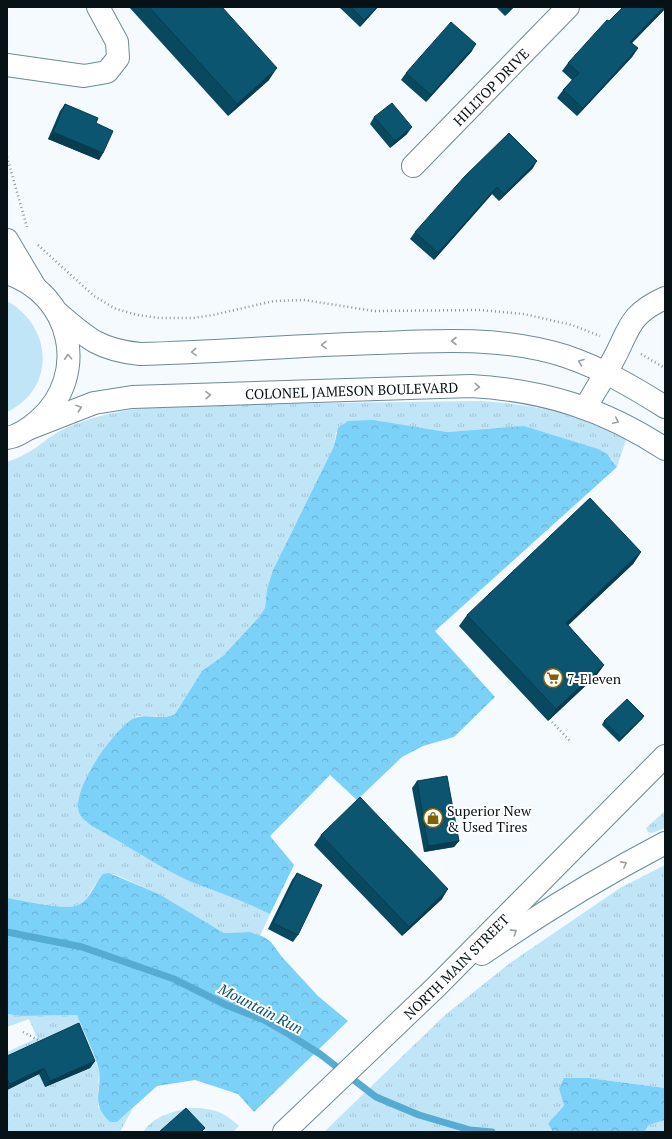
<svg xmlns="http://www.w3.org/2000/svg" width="672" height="1139" viewBox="0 0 672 1139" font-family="'PT Serif',serif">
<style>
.grass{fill:url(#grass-tufts)}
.forest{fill:url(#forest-crowns)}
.green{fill:#c0e5f7}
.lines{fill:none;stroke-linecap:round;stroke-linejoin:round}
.stream{stroke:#55abd1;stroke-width:7}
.minor-casing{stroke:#6d8a99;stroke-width:24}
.major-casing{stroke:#6d8a99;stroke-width:24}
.path{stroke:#8c9599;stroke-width:2.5;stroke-dasharray:1 3;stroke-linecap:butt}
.minor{stroke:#fff;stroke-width:22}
.major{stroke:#fff;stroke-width:22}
.wall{fill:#094960}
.shaded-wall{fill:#083c4e}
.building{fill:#0b5570;stroke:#083c4e}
.oneway{stroke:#9ca0a2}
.labels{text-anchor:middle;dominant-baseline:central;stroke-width:4;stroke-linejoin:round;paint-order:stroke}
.street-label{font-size:14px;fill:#071217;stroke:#fff}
.poi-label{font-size:14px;fill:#071217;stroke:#fff;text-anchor:start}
.water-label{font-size:15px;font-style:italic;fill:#0a526d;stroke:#fff}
</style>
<defs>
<pattern id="grass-tufts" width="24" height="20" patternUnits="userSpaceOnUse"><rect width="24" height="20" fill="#c0e5f7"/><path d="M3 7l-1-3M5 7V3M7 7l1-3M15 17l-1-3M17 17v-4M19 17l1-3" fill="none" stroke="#a4c3d3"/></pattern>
<pattern id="forest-crowns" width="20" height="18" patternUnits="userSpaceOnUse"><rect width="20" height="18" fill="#7cd1f8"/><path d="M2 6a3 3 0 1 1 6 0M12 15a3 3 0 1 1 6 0" fill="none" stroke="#6ab2d4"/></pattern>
</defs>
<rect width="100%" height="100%" fill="#f4fafe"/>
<!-- grass -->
<g class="grass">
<path d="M480,401C538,405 574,412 626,440L617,467L612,459L495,428L447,432L421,428L336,432L334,446L273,570L267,589L265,608L259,617L224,655L202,671L175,714L169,717L137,716L111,740L86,778L79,799L78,809L86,822L199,885L244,900L270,914L260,936L250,932L224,933L159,894L114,874C95,872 92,898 78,905C68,911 21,900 7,898V462C14,459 21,457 27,453C39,447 48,437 60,431C96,413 136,408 176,405Z"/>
<path d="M665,811V828L652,833L648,832L646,828Z"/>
<path d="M665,865V1088L589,1078L559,1089L564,1105C559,1113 552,1117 548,1124L553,1132H324L445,1015L510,963L620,888Z"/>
<path d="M7,1014L21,1016L77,1015L99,1070L98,1107L117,1122L133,1108L120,1132H7V1052L37,1038L29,1019L7,1027Z"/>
<path d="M188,1108C211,1108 222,1110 239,1126L233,1132H143C154,1116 170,1113 188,1108Z"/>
<path d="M665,1120V1132H644L649,1125Z"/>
</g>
<!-- forest -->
<g class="forest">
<path d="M373,420L447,432L524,426L598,449L607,454L617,467L435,631L495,697L454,737L423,746L402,757L357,800L330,775L270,836L294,865L270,914C246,902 224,894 199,885C164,871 126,844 92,826C86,822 78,816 78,807C77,783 111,734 131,720C144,711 162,722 175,714L202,671L224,655L259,617L265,608L267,589L273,570L334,446L338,428L348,421Z"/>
<path d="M109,873L159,894L224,933L250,932L264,937L271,942L282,957L318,996L348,1021L254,1112L238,1094L195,1080L157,1086L117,1122H110C90,1103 102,1094 99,1070C97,1059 82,1028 77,1015L21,1016L7,1014V898C21,900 67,911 78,905C90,900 95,883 103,874Z"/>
<path d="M564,1078H589L665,1088V1120L649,1125L644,1132H553L548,1124C552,1117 559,1113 564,1105L559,1089Z"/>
</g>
<!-- green -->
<path class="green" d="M7,301C52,326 57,388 7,412Z"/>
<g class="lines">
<!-- stream -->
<path class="stream" d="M7,932L82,947L174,979L226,1005L264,1020L287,1033L320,1054L376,1097L419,1115L470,1130L492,1132"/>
<defs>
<g id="minor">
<path d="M7,65L84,76L107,72L118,58L117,42L98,7"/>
<path id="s1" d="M413,166L568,7"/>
<path d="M7,240L35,287"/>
<path d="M586,407C594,392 604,377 612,362C630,330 627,315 665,298"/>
</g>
<g id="major">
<path d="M7,273C72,294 90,375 39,420C30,428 19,436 7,438"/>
<path d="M58,313C88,339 100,350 140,354C220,352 299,345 379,343C441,340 505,337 565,356C601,368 633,387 665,407"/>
<path id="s2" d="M30,428L94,403L132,397L471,386C544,390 604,409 665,449"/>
<path d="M482,954C541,913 602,876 665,843"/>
<path id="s3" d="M284,1132L436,987L665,756"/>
</g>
</defs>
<!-- minor casing -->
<use href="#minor" class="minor-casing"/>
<!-- major casing -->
<use href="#major" class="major-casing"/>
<!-- path -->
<g class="path">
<path d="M7,157L27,227"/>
<path d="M38,245L94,296L116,309L138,315L159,318H193L213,315L274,301L304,300L374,311L480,310L524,314L572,325L600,336"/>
<path d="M641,354L665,368"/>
<path d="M552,722L570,741"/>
<path d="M23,1032L42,1042"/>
</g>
<!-- minor -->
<use href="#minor" class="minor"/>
<!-- major -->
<use href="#major" class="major"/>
</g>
<!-- wall -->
<g class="wall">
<path d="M129,7H222L269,80L228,116Z"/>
<path d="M339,7H378L360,27Z"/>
<path d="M496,7H514L505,16Z"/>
<path d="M665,7V9L632,43L638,48L632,57L577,116L557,98L563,90L572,80L562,71L568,63L609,21Z"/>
<path d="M472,51L426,102L401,80L406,73Z"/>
<path d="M65,104L96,123L103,153L99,160L48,139L60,111Z"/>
<path d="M374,117L407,134L390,148L370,124Z"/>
<path d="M533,168L499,201L492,194L434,260L410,239L415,232Z"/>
<path d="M641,552L633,564L568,625L604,665L596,676L548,721L459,626L467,615Z"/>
<path d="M644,716L642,719L619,742L602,725L604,721Z"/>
<path d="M417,781L459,841L454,847L424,852L412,788Z"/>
<path d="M321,835L442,899L402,936L314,845Z"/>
<path d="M297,873L298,935L293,942L268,929L292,880Z"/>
<path d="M7,1056L95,1061L90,1068L45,1087L39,1074L7,1090Z"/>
</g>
<!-- shaded-wall -->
<g class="shaded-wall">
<path d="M377,7H378L360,27L364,20Z"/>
<path d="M512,7H514L505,16L510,9Z"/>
<path d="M664,7H665V9L625,50L630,42Z"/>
<path d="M476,44L472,51L426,102L431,95Z"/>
<path d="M638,48L632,57L577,116L583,108Z"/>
<path d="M277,68L269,80L228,116L237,104Z"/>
<path d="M412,127L407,134L390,148L395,141Z"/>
<path d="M53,132L103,153L99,160L48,139Z"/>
<path d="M537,161L533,168L499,201L504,194Z"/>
<path d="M497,187L492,194L434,260L438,253Z"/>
<path d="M641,552L633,564L558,635L566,623Z"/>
<path d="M604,665L596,676L548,721L556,709Z"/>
<path d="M644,716L642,719L619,742L621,738Z"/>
<path d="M459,841L454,847L424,852L428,846Z"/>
<path d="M448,889L442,899L402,936L409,927Z"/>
<path d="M95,1061L90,1068L45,1087L50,1081Z"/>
<path d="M44,1068L39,1074L7,1090V1088L10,1084Z"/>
</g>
<!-- building -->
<g class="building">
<path d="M149,7H222L277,68L237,104Z"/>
<path d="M351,7H377L364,20Z"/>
<path d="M507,7H512L510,9Z"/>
<path d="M623,7H664L630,42L638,48L583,108L563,90L579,73L568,63L607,20L609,21Z"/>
<path d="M451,22L476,44L431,95L406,73Z"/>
<path d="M392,103L412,127L395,141L374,117Z"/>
<path d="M65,104L98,118L96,123L113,131L103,153L53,132Z"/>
<path d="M509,133L537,161L504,194L497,187L438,253L415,232L465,176Z"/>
<path d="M590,498L641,552L566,623L604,665L556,709L467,615Z"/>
<path d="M627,699L644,716L621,738L604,721Z"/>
<path d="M447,776L459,841L428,846L417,781Z"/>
<path d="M360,797L448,889L409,927L321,835Z"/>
<path d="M297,873L322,885L298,935L273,923Z"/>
<path d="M79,1023L95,1061L50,1081L44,1068L10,1084L7,1079V1056Z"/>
<path d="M186,1108L205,1128L201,1132H159Z"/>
</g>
<!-- one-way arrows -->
<defs><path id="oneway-chevron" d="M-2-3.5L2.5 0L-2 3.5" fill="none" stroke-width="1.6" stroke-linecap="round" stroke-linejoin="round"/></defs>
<g class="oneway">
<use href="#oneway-chevron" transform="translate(454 341) rotate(180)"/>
<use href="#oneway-chevron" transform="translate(324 345) rotate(178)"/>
<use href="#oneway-chevron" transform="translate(194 352) rotate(176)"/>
<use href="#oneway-chevron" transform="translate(68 357) rotate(-93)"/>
<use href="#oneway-chevron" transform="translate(581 362) rotate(-159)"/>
<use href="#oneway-chevron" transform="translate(477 387) rotate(3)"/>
<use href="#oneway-chevron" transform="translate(208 395) rotate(-2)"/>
<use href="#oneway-chevron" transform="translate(79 408) rotate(-18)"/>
<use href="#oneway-chevron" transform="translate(616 421) rotate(25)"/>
<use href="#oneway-chevron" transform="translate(624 864) rotate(-28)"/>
<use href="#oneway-chevron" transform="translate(514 932) rotate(-33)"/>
</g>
<!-- icons -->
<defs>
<symbol id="supermarket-ring" viewBox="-11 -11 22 22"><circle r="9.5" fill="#fff" stroke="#885f00" stroke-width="1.5"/><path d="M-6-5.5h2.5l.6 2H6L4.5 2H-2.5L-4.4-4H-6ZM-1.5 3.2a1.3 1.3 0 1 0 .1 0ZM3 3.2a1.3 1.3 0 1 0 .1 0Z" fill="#885f00"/></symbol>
<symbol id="shop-ring" viewBox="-11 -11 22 22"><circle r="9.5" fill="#fff" stroke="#885f00" stroke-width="1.5"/><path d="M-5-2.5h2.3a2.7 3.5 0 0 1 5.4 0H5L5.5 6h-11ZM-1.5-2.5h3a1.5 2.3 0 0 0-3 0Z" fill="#885f00"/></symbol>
</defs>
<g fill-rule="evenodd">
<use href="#supermarket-ring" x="542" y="667" width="22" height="22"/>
<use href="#shop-ring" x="422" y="807" width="22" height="22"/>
</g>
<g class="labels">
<!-- street labels -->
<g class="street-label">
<text stroke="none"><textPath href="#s1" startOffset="111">HILLTOP DRIVE</textPath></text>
<text stroke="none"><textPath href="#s2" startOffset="327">COLONEL JAMESON BOULEVARD</textPath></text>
<text stroke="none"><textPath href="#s3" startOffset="239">NORTH MAIN STREET</textPath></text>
</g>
<!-- poi labels -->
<g class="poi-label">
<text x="567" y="678">7-Eleven</text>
<text x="447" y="810">Superior New<tspan x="447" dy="16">&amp; Used Tires</tspan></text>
</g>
<!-- water labels -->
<g class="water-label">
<text transform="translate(261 1008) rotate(27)">Mountain Run</text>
</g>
</g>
<!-- border -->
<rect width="672" height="1139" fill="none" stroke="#071217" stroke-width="16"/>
</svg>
